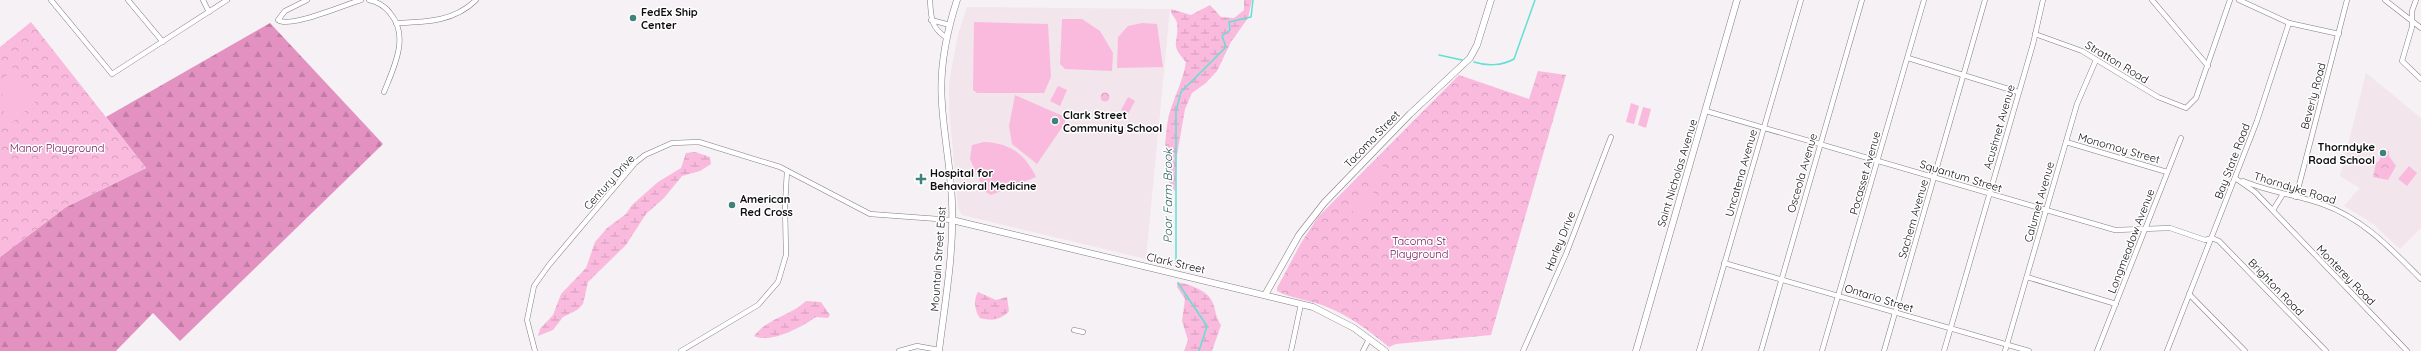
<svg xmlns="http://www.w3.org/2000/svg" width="2421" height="351" viewBox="0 0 2421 351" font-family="Quicksand,sans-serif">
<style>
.built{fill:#f3e5ec}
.forest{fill:url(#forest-firs)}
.wetland{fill:url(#wetland-marsh)}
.park{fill:url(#park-crowns)}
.pitch{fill:#fabade}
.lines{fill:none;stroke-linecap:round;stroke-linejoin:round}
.stream{stroke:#61e0d4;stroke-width:1.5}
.street-casing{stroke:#827d7f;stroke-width:5.5}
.secondary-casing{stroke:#827d7f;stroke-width:7}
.street{stroke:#fff;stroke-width:4.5}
.secondary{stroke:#fff;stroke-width:6}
.poi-dot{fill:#3c837b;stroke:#fff;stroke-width:1.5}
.labels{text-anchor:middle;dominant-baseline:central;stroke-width:3;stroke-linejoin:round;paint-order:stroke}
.poi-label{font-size:11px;font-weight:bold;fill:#0e0c0d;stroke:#fff;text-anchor:start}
.street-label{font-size:11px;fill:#0e0c0d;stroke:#fff}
.park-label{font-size:11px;fill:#701153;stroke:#fff}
.water-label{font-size:12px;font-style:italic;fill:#2d625d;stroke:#fff}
</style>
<defs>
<pattern id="forest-firs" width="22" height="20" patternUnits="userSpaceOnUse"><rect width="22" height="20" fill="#e291c1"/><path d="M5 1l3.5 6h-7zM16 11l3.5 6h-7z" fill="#c17ca5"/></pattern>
<pattern id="wetland-marsh" width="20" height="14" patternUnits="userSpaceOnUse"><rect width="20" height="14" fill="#fabade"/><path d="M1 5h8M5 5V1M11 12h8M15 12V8" fill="none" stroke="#d59fbd"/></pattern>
<pattern id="park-crowns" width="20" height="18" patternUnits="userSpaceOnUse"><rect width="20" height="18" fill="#fabade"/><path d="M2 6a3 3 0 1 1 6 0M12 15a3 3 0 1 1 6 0" fill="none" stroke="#d59fbd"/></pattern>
</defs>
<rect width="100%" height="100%" fill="#f6f1f4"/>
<!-- built -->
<g class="built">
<path d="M967,7L1170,9L1146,259L962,215L958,208L949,108V82L958,34Z"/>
<path d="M2366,73L2421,118V228L2400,249L2372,223L2344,206L2360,188L2340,176Z"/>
</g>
<!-- forest -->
<path class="forest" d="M270,23L383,144L180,341L153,313L116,351H0V257L66,207L146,168L106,117Z"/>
<!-- wetland -->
<g class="wetland">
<path d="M1244,0H1252L1248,18L1231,42L1217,71L1206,83L1192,93L1185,109L1177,155L1175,191C1161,178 1165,132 1169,115C1174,97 1183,81 1186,62C1169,43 1179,45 1177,23C1176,17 1170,15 1171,9L1191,15L1210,5L1221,17L1234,18L1244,10Z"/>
<path d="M695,152L710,157L711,164L700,171L682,176L664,198L646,214L626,245L588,282L583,304L577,310L563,317L553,330L538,336L540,329L553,315L561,294L586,268L595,242L607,228L626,214L632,205L658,182L681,168L686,153Z"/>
<path d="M1177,282C1188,284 1207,290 1212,301C1216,309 1215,317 1221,325L1212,351H1184L1188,340L1182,321L1185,299L1177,287Z"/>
<path d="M978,292L996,300L1007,297L1009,311C1002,320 990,321 980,318C975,312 973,299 978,292Z"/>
<path d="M806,301L821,302L830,315L828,318L816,317C802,327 771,344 754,336C768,318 790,316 806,301Z"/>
</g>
<!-- park -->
<g class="park">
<path d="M31,22L146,168L66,207L0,257V47Z"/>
<path d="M1538,71L1566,75L1491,335L1396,344L1389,347C1368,330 1347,314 1322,305C1307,300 1291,298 1277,291V288L1301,243L1318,217L1459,75L1529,99Z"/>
<circle cx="1105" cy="97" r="4.5"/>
<path d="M2383,151H2389V156L2396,166L2388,180L2373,177L2376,163L2379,161Z"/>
</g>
<!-- pitch -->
<g class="pitch">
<path d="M1062,19H1082L1100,31L1113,53L1112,71L1065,69L1060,64Z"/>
<path d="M974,22L1048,24L1051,77L1044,93H977L973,90Z"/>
<path d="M1142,23L1157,24L1163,67L1117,68L1118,37L1128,26Z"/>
<path d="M11,66L40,98L8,126C0,107 0,84 11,66Z"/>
<path d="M1058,86L1067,90L1060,106L1050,101Z"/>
<path d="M1015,95L1065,117V123L1037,164L1012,144L1009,126Z"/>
<path d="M1128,97L1135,101L1128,114L1121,110Z"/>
<path d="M1631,103L1639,106L1634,124L1626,122Z"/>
<path d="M1643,107L1651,109L1646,128L1638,125Z"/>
<path d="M984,142C1010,143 1025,154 1036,177L991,195L984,191L970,159L972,145Z"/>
<path d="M1378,161L1386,170L1373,183L1364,174Z"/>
<path d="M2409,166L2417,173L2407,186L2398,179Z"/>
<path d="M1369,188L1379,198L1359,218L1349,208Z"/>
</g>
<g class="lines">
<!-- stream -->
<g class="stream">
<path d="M1439,55L1462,60"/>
<path d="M1474,62C1486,66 1502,66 1514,59L1535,0"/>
<path d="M1176,267V111L1181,92L1226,47L1222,36L1230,30L1229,22L1251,17L1253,0"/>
<path d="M1178,283L1207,326L1199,351"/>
</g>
<defs>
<g id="street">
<path d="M51,0L112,74L227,0"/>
<path d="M128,0L163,42"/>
<path d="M203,0L209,12"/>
<path d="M307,0L285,11L278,20C289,29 346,4 361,0"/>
<path d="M369,0C378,2 384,5 390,13C410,36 394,67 384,92"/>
<path d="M930,0C931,18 931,28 947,38"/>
<path d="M2152,0L2208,66"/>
<path d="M2239,0L2289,23"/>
<path d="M2385,0L2421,28"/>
<path d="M2416,0L2412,11V27L2402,61L2421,79"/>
<path d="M931,20L950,25"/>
<path d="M396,23C425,22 454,22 476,0"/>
<path d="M2035,34L2082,51L2158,97L2186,108L2196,98L2230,0"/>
<path d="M1908,58L2018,92"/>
<path d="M1706,111L2115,230L2170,228L2205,240L2212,238L2219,241L2326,351"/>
<path d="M2066,142L2167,172"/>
<path d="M2235,178L2255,192L2407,351"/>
<path d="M2243,181C2269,192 2297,195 2322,204C2364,219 2391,249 2421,279"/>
<path d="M2296,197L2347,0"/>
<path d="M2273,210L2283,194"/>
<path d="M1724,263L2029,351"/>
<path d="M2027,277L2116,304"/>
<path d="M2189,294L2245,351"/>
<path d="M1074,330L1083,332"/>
<path d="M535,351L527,320L534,286L549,265L635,163L645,155L672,143L699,142L780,167L870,214L952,220"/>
<path d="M681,351L758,305L778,282L786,255L785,205L787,171"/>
<path d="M899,351L917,346L939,350"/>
<path d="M1291,351L1301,304"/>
<path d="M1363,351L1369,339"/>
<path d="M1523,351L1566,254L1611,137"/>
<path d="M1699,351L1801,0"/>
<path d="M1761,351L1862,0"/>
<path d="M1822,351L1924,0"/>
<path d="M1884,351L1985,0"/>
<path d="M1944,351L2033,44L2043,0"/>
<path d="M2005,351L2077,104L2096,60"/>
<path d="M2097,351L2181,138"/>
<path d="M2167,351L2257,121L2289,23L2339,34"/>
</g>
<g id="secondary">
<path d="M952,220L1313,307L1354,328L1385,351"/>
<path d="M1265,295L1299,235L1324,203L1410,114L1470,58L1477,45L1491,0"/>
<path d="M939,351C945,302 954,253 952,203C951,170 944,137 942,104C939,68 946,34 957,0"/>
<path d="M1636,351L1737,0"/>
</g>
</defs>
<!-- street casing -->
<use href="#street" class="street-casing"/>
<!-- secondary casing -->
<use href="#secondary" class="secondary-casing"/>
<!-- street -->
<use href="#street" class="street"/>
<!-- secondary -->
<use href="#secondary" class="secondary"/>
</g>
<!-- markers -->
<g class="poi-dot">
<circle cx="633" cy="18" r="4"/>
<circle cx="1055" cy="121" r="4"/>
<circle cx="2383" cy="153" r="4"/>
<path d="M919 173h4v4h4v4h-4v4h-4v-4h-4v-4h4z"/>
<circle cx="732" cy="205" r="4"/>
</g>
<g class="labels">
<!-- poi labels -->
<g class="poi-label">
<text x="641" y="12">FedEx Ship<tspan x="641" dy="13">Center</tspan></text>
<text x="1063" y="115">Clark Street<tspan x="1063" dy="13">Community School</tspan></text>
<text x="2375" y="147" text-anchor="end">Thorndyke<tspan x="2375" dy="13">Road School</tspan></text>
<text x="930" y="173">Hospital for<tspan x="930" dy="13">Behavioral Medicine</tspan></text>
<text x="740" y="199">American<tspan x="740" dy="13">Red Cross</tspan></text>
</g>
<!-- street labels -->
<g class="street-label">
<text transform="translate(2117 62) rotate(31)">Stratton Road</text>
<text transform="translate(2313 96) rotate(-75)">Beverly Road</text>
<text transform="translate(1999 127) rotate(-74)">Acushnet Avenue</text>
<text transform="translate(1372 139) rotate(-46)">Tacoma Street</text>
<text transform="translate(2119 148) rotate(16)">Monomoy Street</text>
<text transform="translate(2232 161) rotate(-69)">Bay State Road</text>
<text transform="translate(1677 173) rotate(-73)">Saint Nicholas Avenue</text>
<text transform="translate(1741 173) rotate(-74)">Uncatena Avenue</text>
<text transform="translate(1802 173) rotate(-74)">Osceola Avenue</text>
<text transform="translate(1865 173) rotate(-74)">Pocasset Avenue</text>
<text transform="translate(1961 176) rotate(17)">Squantum Street</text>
<text transform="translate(609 182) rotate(-48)">Century Drive</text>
<text transform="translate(2295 188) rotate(17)">Thorndyke Road</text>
<text transform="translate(2039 202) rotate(-74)">Calumet Avenue</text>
<text transform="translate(1913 219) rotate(-74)">Sachem Avenue</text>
<text transform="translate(1560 241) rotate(-68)">Harley Drive</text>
<text transform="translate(2131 241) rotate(-69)">Longmeadow Avenue</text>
<text transform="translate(938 259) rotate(-86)">Mountain Street East</text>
<text transform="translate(1176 263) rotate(13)">Clark Street</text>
<text transform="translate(2346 275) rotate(46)">Monterey Road</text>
<text transform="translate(2276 287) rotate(46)">Brighton Road</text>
<text transform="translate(1879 298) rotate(17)">Ontario Street</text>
</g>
<!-- park labels -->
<g class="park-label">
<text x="57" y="148">Manor Playground</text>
<text x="1419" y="241">Tacoma St<tspan x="1419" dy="13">Playground</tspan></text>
</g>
<!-- water labels -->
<g class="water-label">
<text transform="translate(1167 196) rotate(-90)">Poor Farm Brook</text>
</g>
</g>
</svg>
